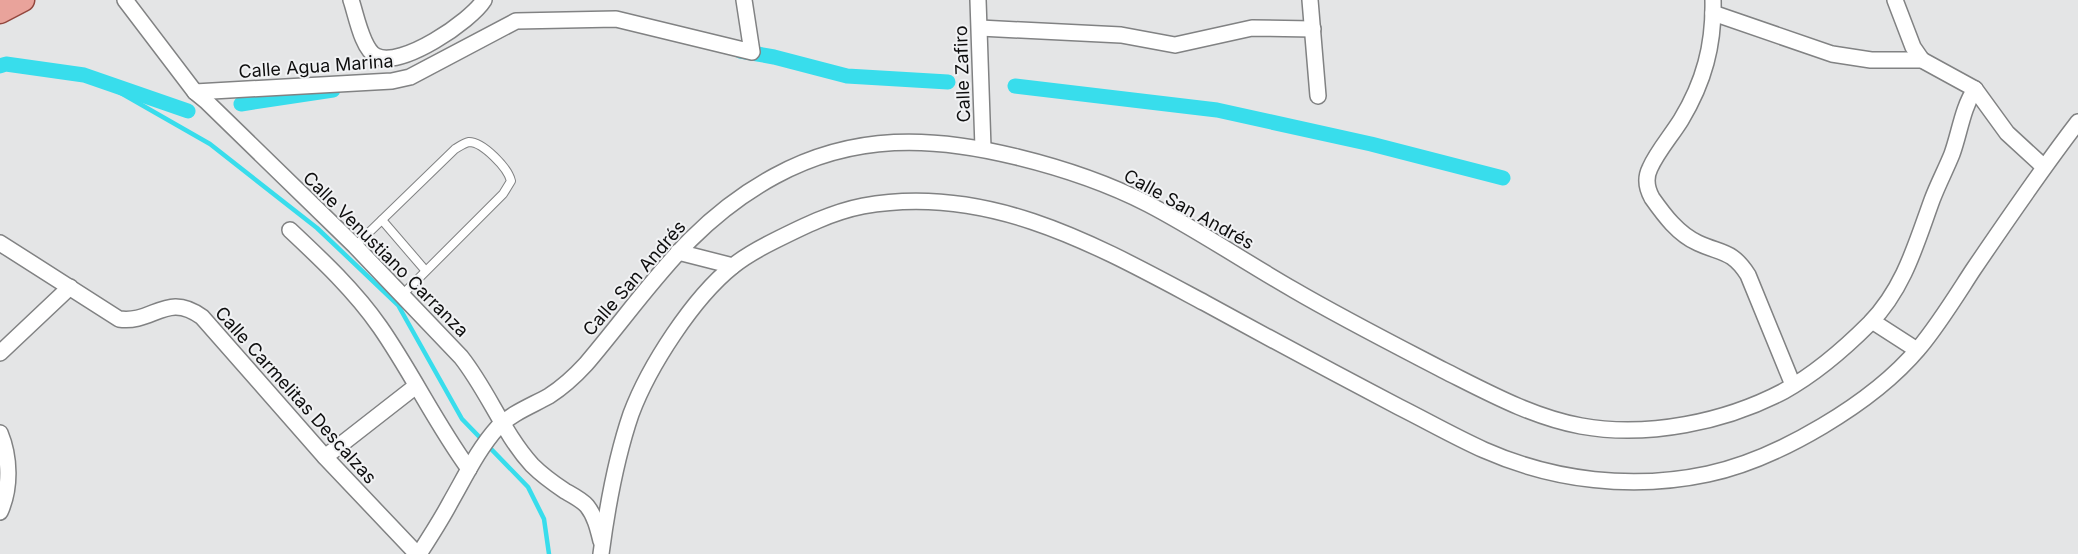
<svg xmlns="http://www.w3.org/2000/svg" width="2078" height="554" viewBox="0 0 2078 554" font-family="Inter,sans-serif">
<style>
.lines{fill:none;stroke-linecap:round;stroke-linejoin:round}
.stream{stroke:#38ddec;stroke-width:4.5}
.canal{stroke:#38ddec;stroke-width:15}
.service-casing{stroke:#818283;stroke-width:10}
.minor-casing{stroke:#818283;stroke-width:18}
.primary-casing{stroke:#93473e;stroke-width:25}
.service{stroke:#fff;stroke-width:8}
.minor{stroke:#fff;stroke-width:15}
.primary{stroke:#e9a39b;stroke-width:22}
.labels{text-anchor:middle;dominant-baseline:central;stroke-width:4;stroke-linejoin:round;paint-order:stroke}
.street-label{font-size:18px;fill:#0e0e0e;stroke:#f1f2f4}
</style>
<rect width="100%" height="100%" fill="#e4e5e6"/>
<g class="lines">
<!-- stream -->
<path class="stream" d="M98,80L210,144L317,228L398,305L462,419L528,487L544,519L549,554"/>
<!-- canal -->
<g class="canal">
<path d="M740,51L774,57L847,76L948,82"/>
<path d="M0,66L6,64L84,75L188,111"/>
<path d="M1015,86L1217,110L1371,144L1503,178"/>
<path d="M241,104L333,90"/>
</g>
<defs>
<g id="service">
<path d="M382,220L425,270"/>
<path d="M355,246L455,149C460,146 464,143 469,142C483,142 508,168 511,181L503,194L402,295"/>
</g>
<g id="minor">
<path d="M125,0L195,92L206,101L355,246L461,357C488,391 503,433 532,465C542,475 553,483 565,491C572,495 582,500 587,506C595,516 598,529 601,541"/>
<path d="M351,0C356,14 362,49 376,56C401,69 471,21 484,0"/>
<path d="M978,0L983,148"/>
<path d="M1310,0L1318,96"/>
<path d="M1713,0C1714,45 1704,82 1681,120C1671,136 1657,152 1650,168C1645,178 1647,189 1652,198C1664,215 1678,234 1698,243C1722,254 1732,250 1748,275L1793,385"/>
<path d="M1895,0L1913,47L1922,60"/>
<path d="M1713,13L1832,54L1871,60H1922L1975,89L2007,133L2044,167"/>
<path d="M980,28L1121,35L1175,45L1252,28L1313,29"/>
<path d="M195,92L392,81L410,77L516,21L616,19L752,52L744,0"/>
<path d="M290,230C322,260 355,291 380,327C412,373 436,424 469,469"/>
<path d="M0,243L119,319C153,324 167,291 202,317L325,457L417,554"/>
<path d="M678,252L733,266"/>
<path d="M1872,321L1917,350"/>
<path d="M0,353L70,287"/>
<path d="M0,433C10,457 11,488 0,512"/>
<path d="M325,457L416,386"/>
<path d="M419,554C430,537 441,520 450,503C465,477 478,449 498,427C512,413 531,406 549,396C563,387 575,376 586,364C648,291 688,223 775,176C854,133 933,136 1017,157C1062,168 1107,183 1148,204C1198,230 1245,262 1294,290C1342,318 1393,344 1443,370C1487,392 1532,417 1581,426C1648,438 1725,422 1784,391C1815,374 1845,348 1870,323C1904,288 1916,244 1932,200C1938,184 1946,169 1952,154C1960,132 1962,109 1975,89"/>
<path d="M601,554C607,508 616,458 631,414C649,366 693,298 733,266C745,256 760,248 774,241C802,227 832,212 863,206C989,183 1098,246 1205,303C1269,338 1334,373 1399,407C1427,421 1455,437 1484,450C1554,481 1633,490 1708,474C1778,459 1873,403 1919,348C1939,324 1956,296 1973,270C2007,220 2041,170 2078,122"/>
</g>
<path id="primary" d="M0,12L23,0"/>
</defs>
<!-- service casing -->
<use href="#service" class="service-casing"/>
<!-- minor casing -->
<use href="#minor" class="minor-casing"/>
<!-- primary casing -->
<use href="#primary" class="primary-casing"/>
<!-- service -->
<use href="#service" class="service"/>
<!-- minor -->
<use href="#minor" class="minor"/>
<!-- primary -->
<use href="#primary" class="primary"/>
</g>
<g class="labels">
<!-- street labels -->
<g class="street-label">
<text transform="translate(316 66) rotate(-4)">Calle Agua Marina</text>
<text transform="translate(962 74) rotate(-92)">Calle Zafiro</text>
<text transform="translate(1189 209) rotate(29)">Calle San Andrés</text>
<text transform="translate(386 254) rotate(45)">Calle Venustiano Carranza</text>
<text transform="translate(634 278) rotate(-49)">Calle San Andrés</text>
<text transform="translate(296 395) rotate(48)">Calle Carmelitas Descalzas</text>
</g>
</g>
</svg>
